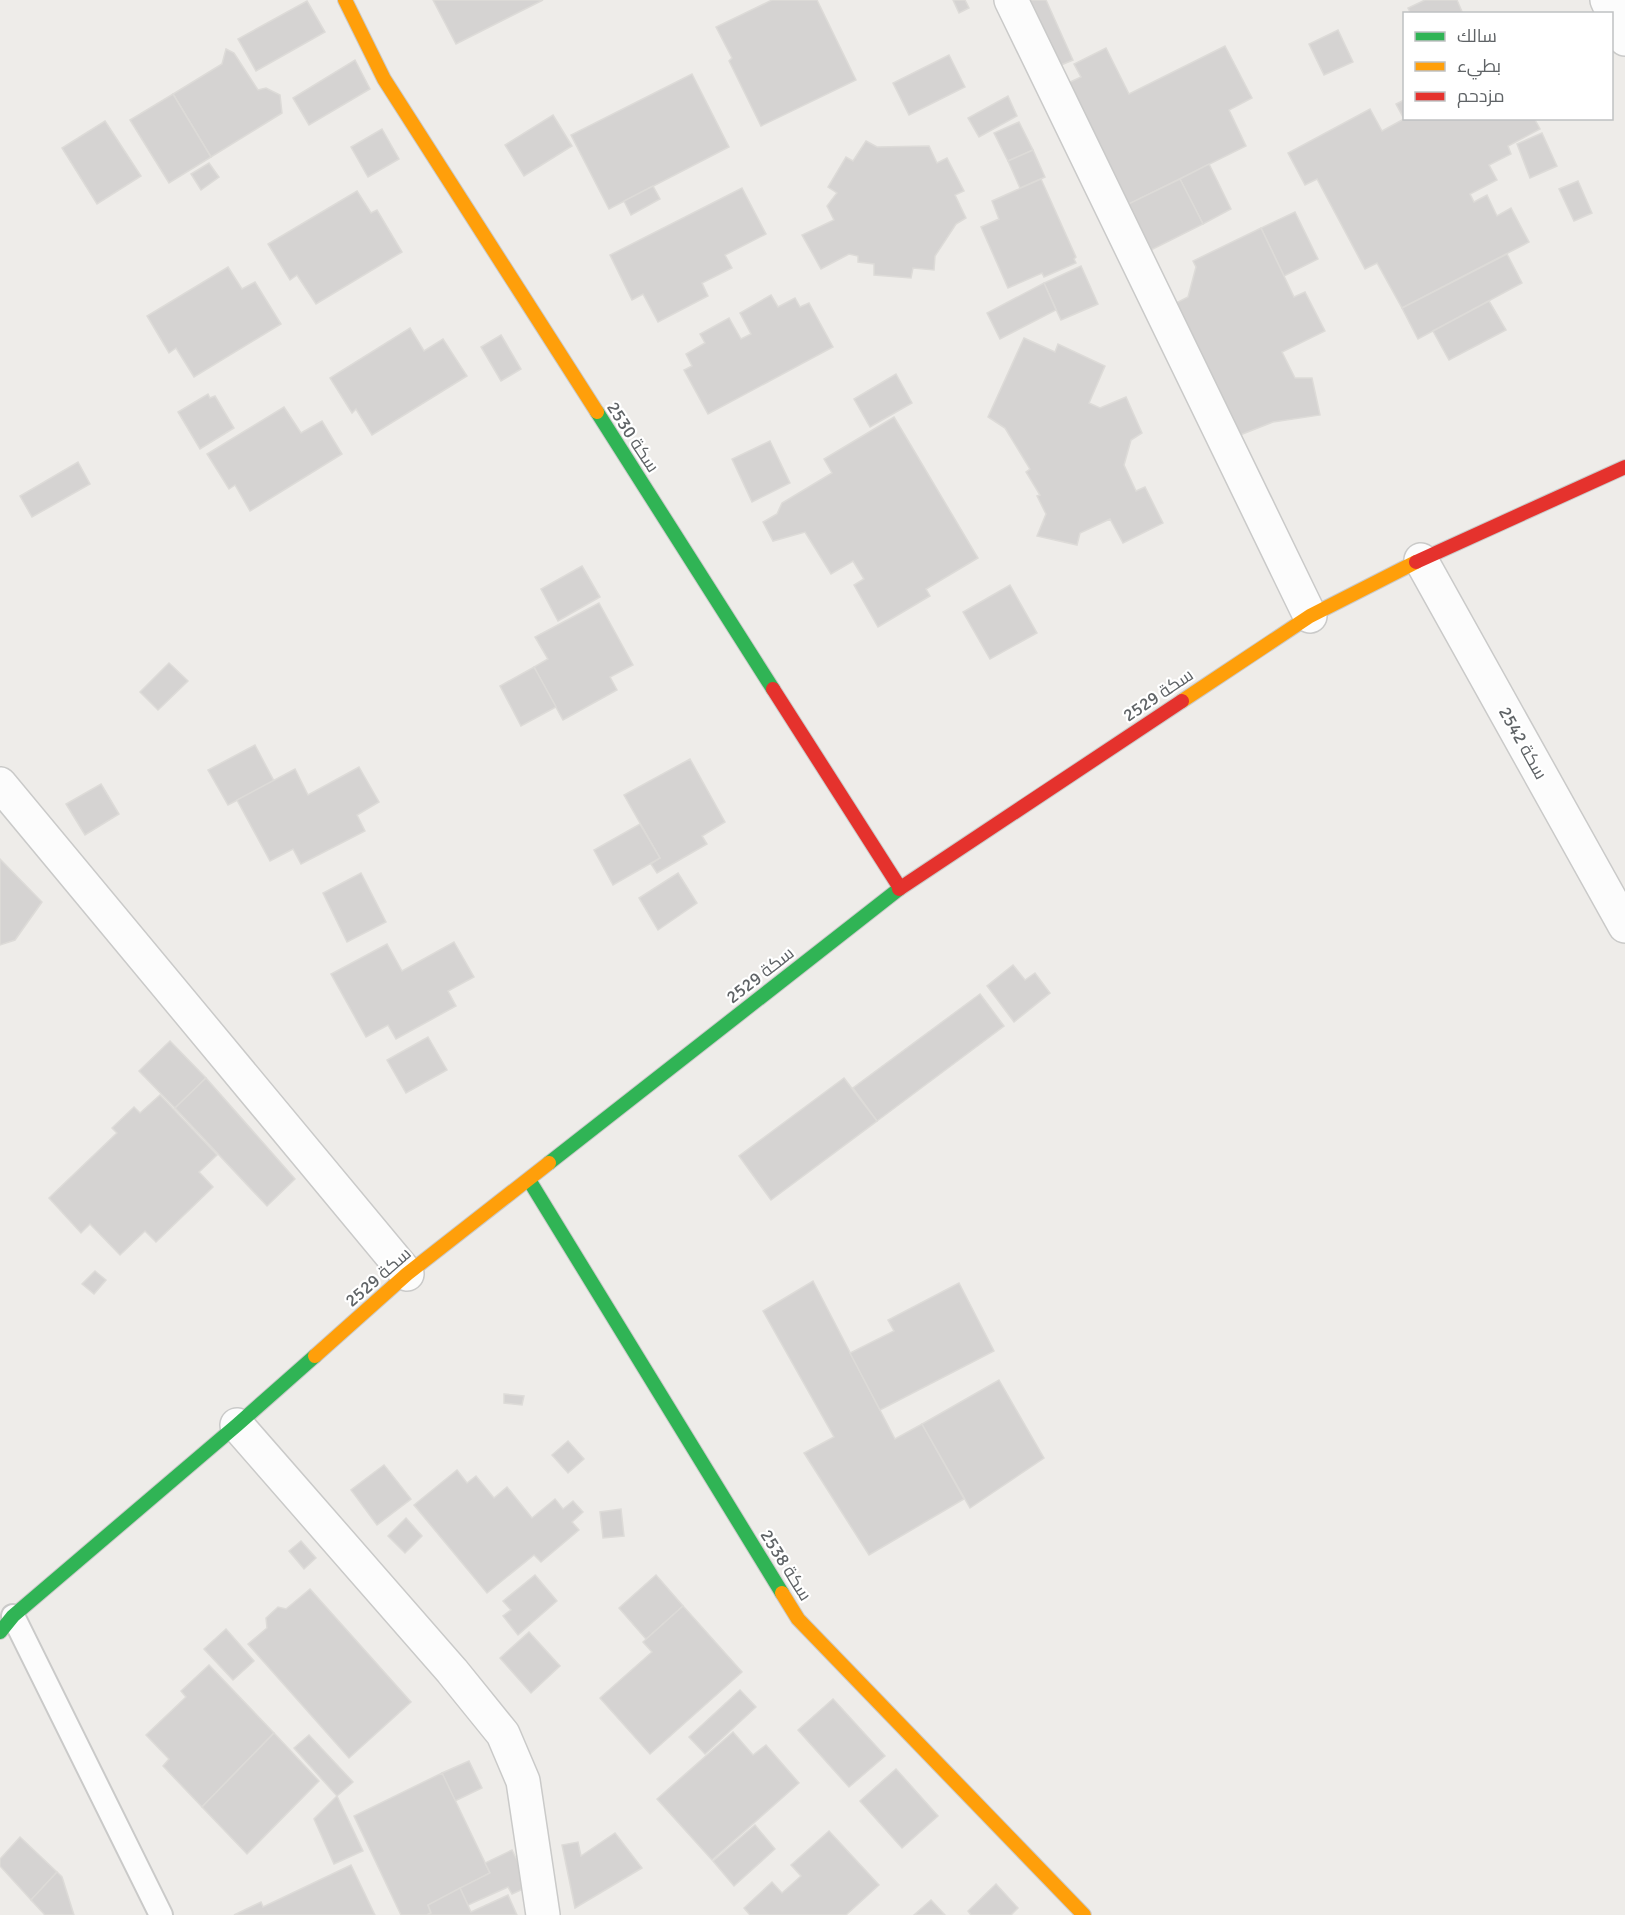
<svg xmlns="http://www.w3.org/2000/svg" width="1625" height="1915" viewBox="0 0 1625 1915" font-family="Signika,Cairo,sans-serif">
<style>
.building{fill:#d5d3d2;stroke:#dddbd8;stroke-width:1.5}
.lines{fill:none;stroke-linecap:round;stroke-linejoin:round}
.lane-casing{stroke:#cacac9;stroke-width:26}
.street-casing{stroke:#cacac9;stroke-width:36}
.fast-casing{stroke:#cacac9;stroke-width:16}
.slow-casing{stroke:#cacac9;stroke-width:16}
.jam-casing{stroke:#cacac9;stroke-width:16}
.lane{stroke:#fcfcfc;stroke-width:22}
.street{stroke:#fcfcfc;stroke-width:33}
.fast{stroke:#30b455;stroke-width:14}
.slow{stroke:#ff9f0a;stroke-width:14}
.jam{stroke:#e5322d;stroke-width:14}
.labels{text-anchor:middle;dominant-baseline:central;stroke-width:4.5;stroke-linejoin:round;paint-order:stroke}
.street-label{font-size:18px;fill:#5f6366;stroke:#fff}
</style>
<rect width="100%" height="100%" fill="#eeece9"/>
<!-- building -->
<g class="building">
<path d="M433,0H543L456,44Z"/>
<path d="M772,0H817L856,80L761,126L729,61L732,58L716,27Z"/>
<path d="M953,0H965L969,8L959,13Z"/>
<path d="M1009,0H1046L1073,60L1037,75Z"/>
<path d="M1425,0H1457L1463,14H1411L1408,8Z"/>
<path d="M307,1L325,32L256,71L238,39Z"/>
<path d="M1338,30L1353,62L1324,75L1309,44Z"/>
<path d="M1225,46L1252,98L1229,110L1246,146L1103,217L1064,85L1081,77L1074,64L1106,48L1129,94Z"/>
<path d="M226,49L234,53L258,90L266,88L280,95L282,113L211,157L173,94L222,64Z"/>
<path d="M949,55L965,87L909,115L893,83Z"/>
<path d="M355,60L370,89L309,125L293,98Z"/>
<path d="M692,74L729,147L609,209L571,135Z"/>
<path d="M173,94L211,157L169,183L130,120Z"/>
<path d="M1008,96L1017,116L979,137L968,118Z"/>
<path d="M1404,100V118H1534L1540,129L1508,146L1511,154L1489,165L1497,180L1470,194L1474,202L1487,195L1497,216L1511,208L1529,242L1402,308L1377,263L1365,269L1317,179L1305,185L1288,153L1370,109L1382,131L1404,119L1396,104Z"/>
<path d="M553,115L572,146L524,176L505,145Z"/>
<path d="M105,121L141,176L97,204L62,148Z"/>
<path d="M1019,122L1033,150L1008,161L994,133Z"/>
<path d="M382,129L399,159L368,177L351,147Z"/>
<path d="M1542,133L1557,166L1530,178L1517,144Z"/>
<path d="M866,141L877,147L929,146L937,163L947,158L964,191L955,195L966,218L956,224L935,256L934,270L913,268L911,278L874,275V264L858,262V256L849,254L821,269L802,235L834,220L827,206L837,193L828,187L846,157L853,161Z"/>
<path d="M1033,150L1045,177L1020,188L1008,161Z"/>
<path d="M209,163L219,177L201,190L191,174Z"/>
<path d="M1209,164L1231,209L1203,224L1180,179Z"/>
<path d="M1041,179L1076,257L1074,259L1076,263L1044,277L1042,273L1008,288L981,227L999,219L992,201Z"/>
<path d="M1180,179L1203,224L1139,256L1116,210Z"/>
<path d="M1578,181L1592,213L1574,221L1559,189Z"/>
<path d="M653,186L660,199L631,215L624,201Z"/>
<path d="M742,188L766,234L725,255L732,268L702,283L708,296L658,322L643,294L632,300L610,255Z"/>
<path d="M357,191L371,213L377,210L402,252L316,304L297,275L290,280L268,244Z"/>
<path d="M1295,212L1318,259L1284,276L1261,228Z"/>
<path d="M1261,228L1294,297L1305,292L1325,331L1282,352L1295,378H1312L1320,415L1273,422L1230,439L1176,303L1188,297L1196,267L1193,261Z"/>
<path d="M1507,254L1522,283L1418,339L1402,308Z"/>
<path d="M1081,266L1098,304L1061,320L1044,283Z"/>
<path d="M228,267L242,289L255,282L281,324L194,377L176,348L169,353L147,316Z"/>
<path d="M1044,283L1056,310L1000,339L987,313Z"/>
<path d="M771,295L778,307L795,298L800,307L809,303L833,347L708,414L684,370L692,366L686,354L705,343L700,334L729,318L741,339L751,334L740,313Z"/>
<path d="M1489,301L1506,330L1449,360L1433,331Z"/>
<path d="M410,328L424,351L443,339L467,376L372,435L356,409L352,413L330,378Z"/>
<path d="M501,335L521,369L501,381L481,347Z"/>
<path d="M1024,338L1055,352L1058,344L1105,366L1089,403L1100,408L1126,397L1142,433L1131,440L1124,465L1136,491L1145,487L1163,523L1123,543L1110,519L1080,533L1077,545L1037,536L1046,514L1037,496L1040,495L1026,472L1030,469L1005,428L988,417Z"/>
<path d="M896,374L912,403L870,427L854,399Z"/>
<path d="M208,394L210,398L215,396L234,428L200,449L178,412Z"/>
<path d="M284,407L301,433L322,421L342,454L250,511L235,485L229,489L207,454Z"/>
<path d="M894,417L978,558L926,589L930,596L878,627L854,585L864,579L853,561L831,574L805,532L773,541L763,522L777,514L782,503L832,473L824,459Z"/>
<path d="M770,441L790,483L752,502L732,459Z"/>
<path d="M78,462L90,484L32,517L20,496Z"/>
<path d="M582,566L600,597L558,621L541,589Z"/>
<path d="M1010,585L1037,633L990,659L963,612Z"/>
<path d="M599,603L633,665L610,677L617,690L563,720L534,667L548,659L535,637Z"/>
<path d="M169,663L188,681L158,710L140,692Z"/>
<path d="M534,667L556,707L521,726L500,686Z"/>
<path d="M255,745L274,781L228,805L208,770Z"/>
<path d="M690,759L725,822L702,836L707,844L657,873L651,864L660,858L624,795Z"/>
<path d="M359,767L379,802L357,815L365,831L301,864L293,849L270,861L237,800L295,769L308,795Z"/>
<path d="M101,784L119,814L85,835L66,804Z"/>
<path d="M640,824L660,858L613,885L594,850Z"/>
<path d="M0,859L42,902L15,940L0,945Z"/>
<path d="M361,873L386,922L347,942L323,893Z"/>
<path d="M678,873L697,903L658,930L639,898Z"/>
<path d="M454,942L474,977L448,991L456,1006L396,1039L388,1025L366,1037L331,974L387,944L402,971Z"/>
<path d="M1013,965L1025,980L1035,973L1050,993L1014,1022L987,986Z"/>
<path d="M980,994L1004,1026L877,1121L853,1088Z"/>
<path d="M428,1037L447,1070L406,1093L387,1060Z"/>
<path d="M170,1041L206,1078L175,1108L139,1071Z"/>
<path d="M206,1078L295,1179L267,1206L175,1108Z"/>
<path d="M844,1078L877,1121L771,1200L739,1156Z"/>
<path d="M160,1095L217,1155L199,1172L213,1187L156,1242L145,1231L120,1255L90,1224L81,1233L49,1198L117,1133L112,1128L134,1107L140,1113Z"/>
<path d="M95,1271L106,1280L94,1294L82,1284Z"/>
<path d="M813,1281L895,1439L922,1424L964,1499L869,1555L804,1453L834,1437L763,1311Z"/>
<path d="M959,1283L994,1351L880,1410L850,1353L894,1331L888,1320Z"/>
<path d="M999,1380L1044,1458L970,1508L922,1424Z"/>
<path d="M504,1394L524,1396L522,1405L504,1403Z"/>
<path d="M568,1441L584,1459L568,1473L552,1455Z"/>
<path d="M384,1465L411,1499L377,1525L351,1490Z"/>
<path d="M457,1470L467,1483L476,1476L494,1498L507,1487L532,1518L555,1499L563,1509L573,1501L583,1512L572,1522L579,1530L541,1562L534,1555L487,1593L414,1505Z"/>
<path d="M621,1509L624,1536L603,1538L600,1512Z"/>
<path d="M406,1518L422,1536L405,1553L388,1536Z"/>
<path d="M301,1541L316,1558L304,1569L289,1551Z"/>
<path d="M535,1575L557,1601L518,1635L503,1616L511,1610L503,1601Z"/>
<path d="M656,1575L683,1606L646,1639L619,1608Z"/>
<path d="M310,1589L411,1702L349,1758L248,1644L267,1628L266,1618L278,1607L286,1609Z"/>
<path d="M683,1606L742,1672L650,1754L600,1698L652,1652L643,1642Z"/>
<path d="M226,1629L254,1661L233,1680L204,1649Z"/>
<path d="M529,1632L560,1666L531,1693L500,1658Z"/>
<path d="M209,1665L274,1733L202,1807L163,1766L169,1759L146,1735L186,1697L181,1691Z"/>
<path d="M740,1690L756,1707L705,1754L689,1737Z"/>
<path d="M833,1699L885,1756L849,1787L798,1730Z"/>
<path d="M733,1732L753,1755L766,1745L799,1783L712,1860L657,1799Z"/>
<path d="M274,1733L319,1781L247,1854L202,1807Z"/>
<path d="M309,1735L353,1782L337,1796L294,1748Z"/>
<path d="M469,1761L482,1788L455,1801L442,1773Z"/>
<path d="M896,1769L938,1816L902,1848L860,1801Z"/>
<path d="M442,1773L490,1873L428,1905L431,1913L427,1915H401L354,1816Z"/>
<path d="M337,1796L363,1851L334,1864L314,1819Z"/>
<path d="M755,1825L775,1849L734,1886L713,1861Z"/>
<path d="M829,1831L879,1885L846,1915H750L744,1908L772,1882L782,1893L801,1876L791,1865Z"/>
<path d="M615,1833L642,1868L575,1908L562,1845L578,1842L581,1856Z"/>
<path d="M20,1837L57,1872L31,1900L0,1866V1859Z"/>
<path d="M512,1850L530,1886L512,1894L508,1887L468,1905L460,1888L490,1873L485,1863Z"/>
<path d="M351,1865L375,1915H234L261,1902L263,1907Z"/>
<path d="M57,1872L62,1877L74,1915H45L31,1900Z"/>
<path d="M996,1884L1018,1908L1011,1915H971L968,1911Z"/>
<path d="M460,1888L471,1912L508,1895L517,1915H427L431,1913L428,1905Z"/>
<path d="M931,1900L945,1915H914Z"/>
</g>
<g class="lines">
<defs>
<path id="lane" d="M13,1616L161,1915"/>
<g id="street">
<path d="M1011,0L1310,616"/>
<path d="M1607,0L1625,39"/>
<path d="M1421,560L1625,926"/>
<path d="M0,784L407,1274"/>
<path d="M237,1425L452,1671L503,1734L523,1781L543,1915"/>
</g>
<g id="fast">
<path d="M597,412L773,689"/>
<path d="M549,1163L899,889"/>
<path d="M529,1180L782,1593"/>
<path d="M0,1632L13,1616L237,1425L315,1356"/>
</g>
<g id="slow">
<path d="M345,0L384,79L597,412"/>
<path d="M1182,701L1310,616L1416,562"/>
<path d="M315,1356L407,1274L549,1163"/>
<path d="M782,1593L798,1619L1084,1915"/>
</g>
<g id="jam">
<path d="M1416,562L1625,467"/>
<path d="M773,689L900,888"/>
<path d="M899,889L1182,701"/>
</g>
</defs>
<!-- lane casing -->
<use href="#lane" class="lane-casing"/>
<!-- street casing -->
<use href="#street" class="street-casing"/>
<!-- fast casing -->
<use href="#fast" class="fast-casing"/>
<!-- slow casing -->
<use href="#slow" class="slow-casing"/>
<!-- jam casing -->
<use href="#jam" class="jam-casing"/>
<!-- lane -->
<use href="#lane" class="lane"/>
<!-- street -->
<use href="#street" class="street"/>
<!-- fast -->
<use href="#fast" class="fast"/>
<!-- slow -->
<use href="#slow" class="slow"/>
<!-- jam -->
<use href="#jam" class="jam"/>
</g>
<g class="labels">
<!-- street labels -->
<g class="street-label">
<text transform="translate(633 437) rotate(57)">سكة 2530</text>
<text transform="translate(1158 695) rotate(-34)">سكة 2529</text>
<text transform="translate(1523 743) rotate(61)">سكة 2542</text>
<text transform="translate(760 975) rotate(-38)">سكة 2529</text>
<text transform="translate(378 1277) rotate(-41)">سكة 2529</text>
<text transform="translate(786 1565) rotate(58)">سكة 2538</text>
</g>
</g>
<!-- legend -->
<rect x="1403" y="12" width="210" height="108" fill="#ffffff" stroke="#bfc1c2" stroke-width="1.5"/>
<rect x="1415" y="32" width="30" height="9" fill="#30b455" stroke="#bfc1c2" stroke-width="1.5"/>
<text x="1457" y="42" font-size="18" fill="#5f6366">سالك</text>
<rect x="1415" y="62" width="30" height="9" fill="#ff9f0a" stroke="#bfc1c2" stroke-width="1.5"/>
<text x="1457" y="72" font-size="18" fill="#5f6366">بطيء</text>
<rect x="1415" y="92" width="30" height="9" fill="#e5322d" stroke="#bfc1c2" stroke-width="1.5"/>
<text x="1457" y="102" font-size="18" fill="#5f6366">مزدحم</text>
</svg>
